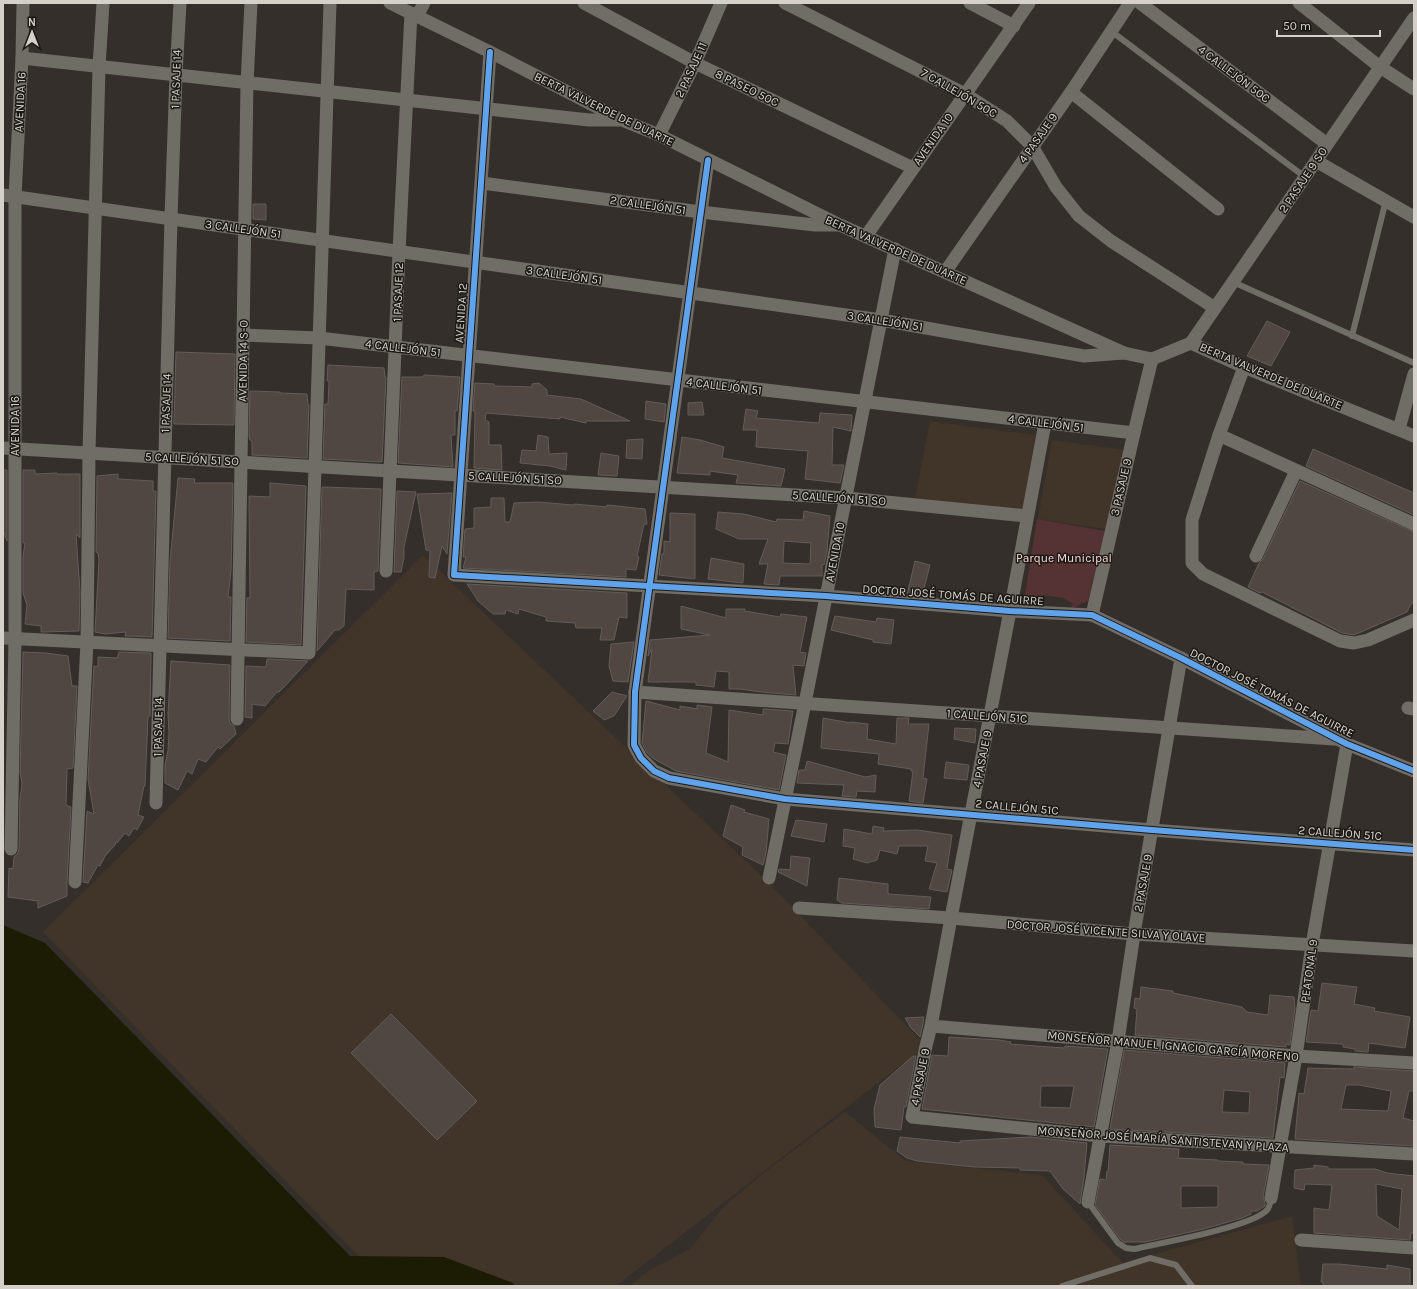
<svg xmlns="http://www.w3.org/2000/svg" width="1417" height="1289" viewBox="0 0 1417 1289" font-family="Karla,sans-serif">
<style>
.built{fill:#413428}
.green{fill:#553234}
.water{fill:#1c1b04}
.building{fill:#504642;stroke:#625d5a;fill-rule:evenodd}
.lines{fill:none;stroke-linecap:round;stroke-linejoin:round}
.service{stroke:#706c66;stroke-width:6}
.minor{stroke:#706c66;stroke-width:13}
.cycleway-casing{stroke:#1c1814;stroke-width:8}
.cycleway{stroke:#60a3ed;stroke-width:6}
.labels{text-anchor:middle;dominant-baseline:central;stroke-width:3;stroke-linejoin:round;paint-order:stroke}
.street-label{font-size:12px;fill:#d6d0cb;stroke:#1c1814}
.park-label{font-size:12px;fill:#fadada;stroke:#1c1814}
</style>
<rect width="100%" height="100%" fill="#342f2b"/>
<!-- built -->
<g class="built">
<path d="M930,421L1035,435L1024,513L915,498Z"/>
<path d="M1052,440L1126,450L1106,529L1038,519Z"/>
<path d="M423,555L767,881L926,1046L616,1286H473L365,1263L43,932Z"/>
<path d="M845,1112L906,1161L1042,1175L1123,1263L1292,1216L1301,1286H630L646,1272L690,1249L724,1206L766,1171Z"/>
</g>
<!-- green -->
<path class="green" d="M1037,519L1105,531L1088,601L1070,609L1073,604L1064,598L1041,595L1040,604L1025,595Z"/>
<!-- water -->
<path class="water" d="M3,925L45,943L350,1256L444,1257L513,1283L515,1286H3Z"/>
<!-- building -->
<g class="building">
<path d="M253,204H266V220L253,219Z"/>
<path d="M1267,321L1290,332L1271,366L1247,356Z"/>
<path d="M176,352L235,354L234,425L174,424Z"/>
<path d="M328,365L384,368L385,377H386L382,462L323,459L325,404H328L329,381H327Z"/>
<path d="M424,375L460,377L457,411H455V435H451L453,467L398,463L402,377H423Z"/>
<path d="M475,383L494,384V386L532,387V384L539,383L547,390V395L581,399L630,421H586V423L560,417V419L486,413L485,420L489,422V445H501L502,470L474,468L475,411H473Z"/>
<path d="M250,391L280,392V393L307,394L308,405H309L307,458L252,455V441L250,440L249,436Z"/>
<path d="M646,401L666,404L664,422L645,419Z"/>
<path d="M702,402L704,415H688V403Z"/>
<path d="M746,409L758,411L756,418L819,423L820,413L852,415L851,431L833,427L832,465H844L840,483L805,479L808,451L756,447L757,430H743Z"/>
<path d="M538,435L548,437L549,454L567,453L566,470L550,466L520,463L522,450L536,451Z"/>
<path d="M682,437L700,440L724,447L722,458L785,469L781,486L736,483L738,475L710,471V475L677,473Z"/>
<path d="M643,439L642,459L626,458L627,440Z"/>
<path d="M1313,449L1414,493V515L1306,466Z"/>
<path d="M601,453L619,456L617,476L598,475Z"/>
<path d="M3,470H7V541L3,530Z"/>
<path d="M23,470H35V474L57,473V474H80V538L76,534L80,591L79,631L41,632V626L25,624L27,605L23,593V556L25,543H23Z"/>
<path d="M118,474V479L153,481V491H156L152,637L125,636L126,632L105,634L95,632L99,560L98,553L96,552L97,476Z"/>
<path d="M178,478L195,479L194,483H233L231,571L228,597H231L230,641L168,638L170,561Z"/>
<path d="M1300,481L1414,532V602L1411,604L1407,612L1354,635L1342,633L1262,592L1260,593L1248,587L1259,563L1263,559Z"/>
<path d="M270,483L306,486L301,645L246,642L247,598H250L249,496L270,497Z"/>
<path d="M322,487L381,489L378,571L374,572V590L346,589L344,626L339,630H335L317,651Z"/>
<path d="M397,491L416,492L404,547V558L401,572H394Z"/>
<path d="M452,493L447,554L442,546L435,578L429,577L430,551L426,550L417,494Z"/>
<path d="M491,498H504L505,522H510L514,503L539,502L573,505L574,504L607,507V505L645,509L647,524H644L637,556L639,557L636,570L626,569V577L463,568L466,557H463L465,529L474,528V508L491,507Z"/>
<path d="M804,511L830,516L827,551L824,565L822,564V576H780L779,585L764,584L768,564H759L768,539H739L716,529L718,512L744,514L776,522L777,519L803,520ZM784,541L811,543L810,564L783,563Z"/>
<path d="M670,513L695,514V579L659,575L662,554L664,553V541L670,542Z"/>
<path d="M711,558L744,564L743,583L708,579Z"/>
<path d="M915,561L930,565L922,596L907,595Z"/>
<path d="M467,584L627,593V618L619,617L614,640H600L602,628H576L575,623L546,621V617L519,609L518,614L506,610L505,614H493L478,601Z"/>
<path d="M681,606L726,618V609H745V611L780,617L781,614L807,617L800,652L806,653L804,666L793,665L796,695L761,692L740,689H729V672L716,671L714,687L696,685V682H648L652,649L648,656L650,640L710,635L681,629Z"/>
<path d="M835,616L876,622L877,618L894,620L891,644L873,642V640L831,630Z"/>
<path d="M634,642L628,682L613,681L609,666L611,644Z"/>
<path d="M23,652L46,653L68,656L72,686H77L73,768L67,769L66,805L71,807L67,882V896L38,908V901L8,897L9,868L13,869L14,857L18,853L19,849L20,799L22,783L20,773Z"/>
<path d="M119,652L151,653L150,716L148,717L145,786H144L138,815L144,817L137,830L134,828L129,836L125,833L117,843L116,842L115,845L105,856L100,866L98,865L88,883L83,882L87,811L94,814L88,779L94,666L98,667V657L117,658Z"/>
<path d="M267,659L308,661L285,686L279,692H277L265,706L252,704V718L245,717L246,666L266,667Z"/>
<path d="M171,661L230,665L229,719L230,723L234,726L236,734L220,749L218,747L206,762L198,759L192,774L187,771L178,790L165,783V765L168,751L169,733L168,714Z"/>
<path d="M612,692L627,696L614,716L604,720L593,711Z"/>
<path d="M646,701L680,710V706L697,709V705L712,707L706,753L728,762L729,710L763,715V709L793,711L788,744L775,743L773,752L786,755L779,790L676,771L654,759L647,753L642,743Z"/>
<path d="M823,718L851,723V722L868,724L867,739L896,744L897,718H909L908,724H929L923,778L927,779L923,803L909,801L913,771H911V769L878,764L879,754L821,748Z"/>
<path d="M955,728L976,729L975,743L954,739Z"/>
<path d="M807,761L865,777L876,775L875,792L857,791L856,797L842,796L844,785L797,783L799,770H805Z"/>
<path d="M946,762L969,765L967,780L944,778Z"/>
<path d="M731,805L745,810L744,812L769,819L766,853L763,865L742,855L743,847L723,836Z"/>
<path d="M796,820L827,824L824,842L791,836Z"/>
<path d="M873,826L884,828L883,831L917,830L952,835L947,869L952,870L947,892L929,889L937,863L925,861L928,846H899L897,854L880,850L877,860L867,863L853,859L855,848L843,846L844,829L872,834Z"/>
<path d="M791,856L810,858L807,886L778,872L779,869L790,870Z"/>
<path d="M839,878L888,884V894L931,897L929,909L842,903L837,900Z"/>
<path d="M1322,983L1357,987L1354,1004L1375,1008L1374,1011L1410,1017L1405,1048L1369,1043L1368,1052L1355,1051V1049L1343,1047V1044L1306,1042L1311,1010L1318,1011Z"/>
<path d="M1141,987L1173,991V993L1242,1007L1247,1012L1268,1015L1270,995L1294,997L1295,1008L1290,1045L1286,1044V1047L1135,1035L1137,1009L1134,1008L1135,998L1140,999Z"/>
<path d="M391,1014L477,1101L437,1140L351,1053Z"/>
<path d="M924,1017L923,1024L920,1037L911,1028L905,1018Z"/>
<path d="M949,1037L999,1040L1011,1042L1010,1044L1050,1047L1065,1048V1046L1108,1049L1094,1127L922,1109L932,1055L948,1056ZM1041,1086H1074L1070,1108L1040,1107Z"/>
<path d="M1124,1050L1285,1063L1284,1078L1280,1077L1273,1138L1110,1129ZM1224,1090L1250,1092L1249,1113L1222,1112Z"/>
<path d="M913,1056H916L906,1107H904L901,1130L875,1127L874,1109L880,1085Z"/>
<path d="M1354,1067L1414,1071V1091H1409L1403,1118L1414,1121V1146L1295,1139L1299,1093L1304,1094L1308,1068L1354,1069ZM1346,1085H1359L1391,1091L1388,1111L1341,1109Z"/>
<path d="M900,1137L960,1143V1141L1030,1137L1087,1143L1084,1178L1080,1204L1063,1189L1050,1171L1020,1170V1168L974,1167L917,1161L907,1158L897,1151Z"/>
<path d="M1110,1145L1179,1149L1178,1158L1218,1160V1161L1243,1162V1164L1269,1165L1263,1197L1265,1203V1206L1257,1211H1251V1214L1242,1218L1204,1229L1145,1242H1124L1121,1240L1095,1205L1100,1179L1106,1180L1107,1171L1108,1172ZM1181,1186H1218V1207L1181,1208Z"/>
<path d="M1314,1165L1328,1167V1169H1375L1387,1173L1414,1176V1233H1411L1410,1240L1314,1233V1208L1329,1210L1332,1185L1305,1184L1304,1190L1294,1188L1295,1170L1314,1168ZM1376,1184L1402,1189L1399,1230L1377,1216Z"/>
<path d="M1323,1264H1339L1387,1269V1265L1410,1269V1286H1323V1282H1321Z"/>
</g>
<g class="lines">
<!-- service -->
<g class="service">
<path d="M1111,31L1305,177"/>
<path d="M1233,282L1414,363"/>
<path d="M1352,336L1386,200"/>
<path d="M1088,1202L1118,1243L1126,1248L1134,1249C1160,1243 1252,1227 1267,1210C1270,1207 1270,1202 1271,1198"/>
<path d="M1062,1286L1150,1258L1176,1265L1192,1286"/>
</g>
<!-- minor -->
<g class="minor">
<path d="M390,3L490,52L622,120L659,135L840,225L1124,353L1152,359L1191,343L1244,367L1414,436"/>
<path d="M584,3L695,63L913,168"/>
<path d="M785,3L965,94L1007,121L1032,146L1056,187L1079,216L1111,241L1215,308"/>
<path d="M970,3L1014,26"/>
<path d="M1140,3L1327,144"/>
<path d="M1299,3L1380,67L1414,89"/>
<path d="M417,16L424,3"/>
<path d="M490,52L454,575L826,596L1010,611L1092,615L1181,658L1347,744L1414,771"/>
<path d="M22,58L589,120H619"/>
<path d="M1071,92L1218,209"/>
<path d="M659,135L695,63L721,3"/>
<path d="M708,160L635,692L634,745L641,758L654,771L669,778L785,799L1152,830L1414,850"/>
<path d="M1316,161L1414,217"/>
<path d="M482,183L701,212L815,225H838"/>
<path d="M3,195L881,320L1084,356L1124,353"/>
<path d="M866,236L1029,3"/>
<path d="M945,272L1071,92L1130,3"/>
<path d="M243,335L319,338L1134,433"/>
<path d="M1191,343L1414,18"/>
<path d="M1244,367L1219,435L1192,520V563L1203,574L1340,641L1354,643L1368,640L1414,620"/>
<path d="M1045,423L1010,611L951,918L931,1026L926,1046L912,1117L1100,1136L1414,1154"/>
<path d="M1399,429L1414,374"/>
<path d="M1219,435L1414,524"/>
<path d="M3,448L846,498L1027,516"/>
<path d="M1256,556L1296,471"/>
<path d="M386,571L399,251L411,13"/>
<path d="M1092,615L1134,433L1152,359"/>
<path d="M3,638L309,653L330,3"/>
<path d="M635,692L1334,739"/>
<path d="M1408,708L1414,709"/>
<path d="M237,719L247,83L251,3"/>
<path d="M156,803L171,218L176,75L180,3"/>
<path d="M11,849L15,638V196L22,58L23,3"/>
<path d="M769,878L805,703L895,249"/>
<path d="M75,882L87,642L89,453L99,67L103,3"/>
<path d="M799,908L951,918L1134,934L1414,951"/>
<path d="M931,1026L1296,1056L1414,1063"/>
<path d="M1271,1198L1296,1056L1312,945L1347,744"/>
<path d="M1088,1202L1118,1041L1134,934L1181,658"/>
<path d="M1301,1240L1414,1248"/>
</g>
<defs>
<g id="cycleway">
<path d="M490,52L454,575L826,596L1010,611L1092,615L1181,658L1347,744L1414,771"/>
<path d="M708,160L635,692L634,745L641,758L654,771L669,778L785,799L1152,830L1414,850"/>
</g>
</defs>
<!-- cycleway casing -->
<use href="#cycleway" class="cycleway-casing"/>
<!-- cycleway -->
<use href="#cycleway" class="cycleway"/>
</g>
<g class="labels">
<!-- street labels -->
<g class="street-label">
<text transform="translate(691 70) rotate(-65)">2 PASAJE 11</text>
<text transform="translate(1234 74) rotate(37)">4 CALLEJÓN 50C</text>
<text transform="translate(176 79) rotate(-88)">1 PASAJE 14</text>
<text transform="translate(747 88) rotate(26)">8 PASEO 50C</text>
<text transform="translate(959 93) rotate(30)">7 CALLEJÓN 50C</text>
<text transform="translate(20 102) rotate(-87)">AVENIDA 16</text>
<text transform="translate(604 109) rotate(26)">BERTA VALVERDE DE DUARTE</text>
<text transform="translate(1038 138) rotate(-55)">4 PASAJE 9</text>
<text transform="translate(933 139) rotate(-55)">AVENIDA 10</text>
<text transform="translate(1303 180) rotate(-56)">2 PASAJE 9 SO</text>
<text transform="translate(648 205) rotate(8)">2 CALLEJÓN 51</text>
<text transform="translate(243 229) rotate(8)">3 CALLEJÓN 51</text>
<text transform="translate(896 250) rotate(24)">BERTA VALVERDE DE DUARTE</text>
<text transform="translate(564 275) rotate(8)">3 CALLEJÓN 51</text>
<text transform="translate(398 292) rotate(-88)">1 PASAJE 12</text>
<text transform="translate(461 313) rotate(-86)">AVENIDA 12</text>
<text transform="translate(885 321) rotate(9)">3 CALLEJÓN 51</text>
<text transform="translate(403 348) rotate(7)">4 CALLEJÓN 51</text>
<text transform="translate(243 361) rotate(-89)">AVENIDA 14 S-O</text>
<text transform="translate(1271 376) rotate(23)">BERTA VALVERDE DE DUARTE</text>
<text transform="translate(724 386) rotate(7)">4 CALLEJÓN 51</text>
<text transform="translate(166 403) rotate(-88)">1 PASAJE 14</text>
<text transform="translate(1046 423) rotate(7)">4 CALLEJÓN 51</text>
<text transform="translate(15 426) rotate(-90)">AVENIDA 16</text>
<text transform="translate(192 459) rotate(3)">5 CALLEJÓN 51 SO</text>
<text transform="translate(515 478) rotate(3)">5 CALLEJÓN 51 SO</text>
<text transform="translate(1121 487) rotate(-77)">3 PASAJE 9</text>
<text transform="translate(839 498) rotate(4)">5 CALLEJÓN 51 SO</text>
<text transform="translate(835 552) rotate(-79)">AVENIDA 10</text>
<text transform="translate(953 595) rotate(4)">DOCTOR JOSÉ TOMÁS DE AGUIRRE</text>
<text transform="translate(1272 693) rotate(27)">DOCTOR JOSÉ TOMÁS DE AGUIRRE</text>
<text transform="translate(987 716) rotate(4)">1 CALLEJÓN 51C</text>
<text transform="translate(158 727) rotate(-89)">1 PASAJE 14</text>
<text transform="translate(982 759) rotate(-79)">4 PASAJE 9</text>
<text transform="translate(1017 807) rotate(5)">2 CALLEJÓN 51C</text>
<text transform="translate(1340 833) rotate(4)">2 CALLEJÓN 51C</text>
<text transform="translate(1143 883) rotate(-80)">2 PASAJE 9</text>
<text transform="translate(1106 931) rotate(4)">DOCTOR JOSÉ VICENTE SILVA Y OLAVE</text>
<text transform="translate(1309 971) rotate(-82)">PEATONAL 9</text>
<text transform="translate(1173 1046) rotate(5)">MONSEÑOR MANUEL IGNACIO GARCÍA MORENO</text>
<text transform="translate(920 1077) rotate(-79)">4 PASAJE 9</text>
<text transform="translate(1163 1139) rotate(4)">MONSEÑOR JOSÉ MARÍA SANTISTEVAN Y PLAZA</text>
</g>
<!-- park labels -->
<g class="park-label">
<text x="1064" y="558">Parque Municipal</text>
</g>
</g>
<!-- border -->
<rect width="1417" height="1289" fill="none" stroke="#d6d0cb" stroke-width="8"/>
<!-- north arrow -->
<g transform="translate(32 32)" stroke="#1c1814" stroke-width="3" paint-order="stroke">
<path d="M0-3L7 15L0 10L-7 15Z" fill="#d6d0cb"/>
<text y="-6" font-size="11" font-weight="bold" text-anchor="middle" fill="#d6d0cb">N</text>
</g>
<!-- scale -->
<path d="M1277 30v6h103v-6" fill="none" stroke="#d6d0cb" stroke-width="2"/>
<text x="1283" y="30" font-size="12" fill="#d6d0cb" stroke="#1c1814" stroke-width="3" paint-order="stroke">50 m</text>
</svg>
